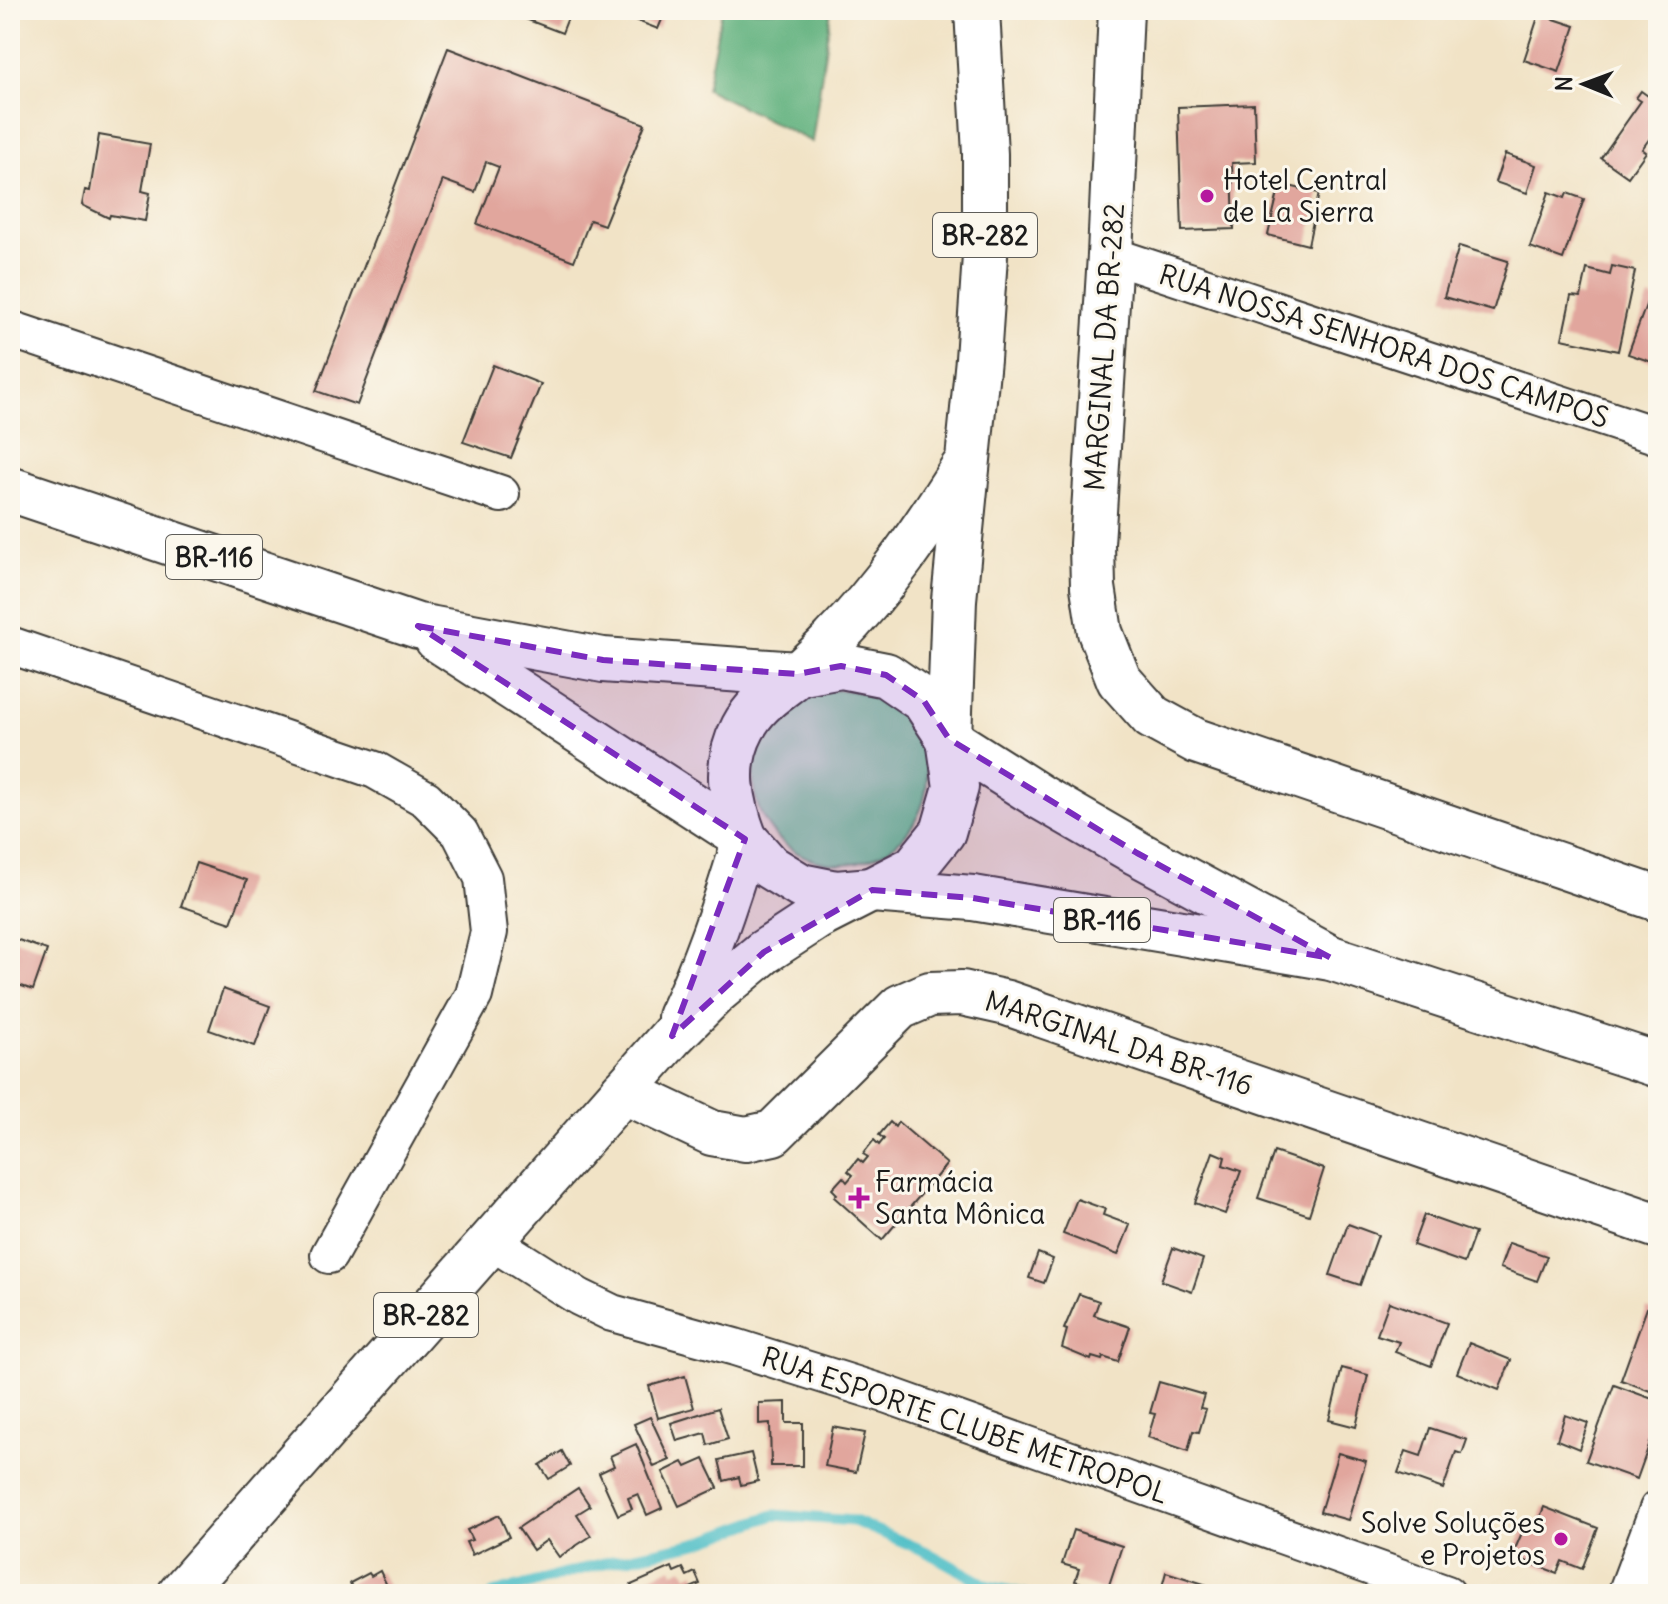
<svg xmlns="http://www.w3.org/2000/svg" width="1668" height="1604" viewBox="0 0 1668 1604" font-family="Delius,sans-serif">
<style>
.green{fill:#76ce94;stroke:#497558;stroke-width:2}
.forest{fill:#60b17e;stroke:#3e664d;stroke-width:2}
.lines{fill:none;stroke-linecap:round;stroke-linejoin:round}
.stream{stroke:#52c0c8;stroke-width:11}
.building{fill:#e1a69d}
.minor-casing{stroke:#3c3a36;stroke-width:40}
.tertiary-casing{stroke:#3c3a36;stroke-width:48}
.trunk-casing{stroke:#3c3a36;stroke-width:48}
.minor{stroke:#fff;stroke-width:36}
.tertiary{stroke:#fff;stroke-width:44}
.trunk{stroke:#fff;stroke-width:44}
.marked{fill:#7b2cbf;fill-opacity:0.2;stroke:#7b2cbf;stroke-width:6;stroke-dasharray:16 10;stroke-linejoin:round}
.poi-dot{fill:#b5179e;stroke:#fbf7ec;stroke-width:3}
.labels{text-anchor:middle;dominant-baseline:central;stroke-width:6;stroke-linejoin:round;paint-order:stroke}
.shield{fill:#fbf7ec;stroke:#5f5e5a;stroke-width:2}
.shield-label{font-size:26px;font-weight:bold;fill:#1c1c1c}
.poi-label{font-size:28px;fill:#1c1c1c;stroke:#fbf7ec;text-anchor:start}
.street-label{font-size:28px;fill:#1c1c1c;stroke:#fbf7ec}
</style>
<rect width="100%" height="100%" fill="#fbf7ec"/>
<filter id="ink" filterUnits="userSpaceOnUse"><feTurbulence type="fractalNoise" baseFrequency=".0125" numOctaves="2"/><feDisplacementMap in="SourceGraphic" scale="16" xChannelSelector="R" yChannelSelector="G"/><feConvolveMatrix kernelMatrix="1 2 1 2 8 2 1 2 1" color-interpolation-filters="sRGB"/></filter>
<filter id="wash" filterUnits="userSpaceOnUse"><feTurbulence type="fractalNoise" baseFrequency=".006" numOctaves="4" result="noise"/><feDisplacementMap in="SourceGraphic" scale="32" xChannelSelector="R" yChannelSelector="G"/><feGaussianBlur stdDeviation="1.8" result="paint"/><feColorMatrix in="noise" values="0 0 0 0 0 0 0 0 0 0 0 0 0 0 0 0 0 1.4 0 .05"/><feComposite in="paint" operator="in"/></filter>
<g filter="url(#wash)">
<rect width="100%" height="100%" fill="#f1e3c6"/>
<!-- green -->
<circle class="green" cx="840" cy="777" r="87"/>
<!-- forest -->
<path class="forest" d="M722,10H831L812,142L706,89Z"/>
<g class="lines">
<!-- stream -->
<path class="stream" d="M493,1594L604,1563L697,1543L774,1515L854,1521L925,1551L988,1586L1025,1594"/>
</g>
<g id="blocks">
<!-- building -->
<g class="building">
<path d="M502,10H571L562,33Z"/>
<path d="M609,10H666L658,29Z"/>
<path d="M1539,14L1575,26L1559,72L1524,60Z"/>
<path d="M448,48L645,124L604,225L590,220L574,261L477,224L499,167L486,162L475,192L443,180L357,405L316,391Z"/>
<path d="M1641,91L1658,103V127L1642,149L1646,152L1628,177L1601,158L1641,101L1636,98Z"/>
<path d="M1254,104L1256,162L1232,163L1234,229L1182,231L1178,107Z"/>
<path d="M99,135L150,144L142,191L150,193L145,221L110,215L109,218L82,205L85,190L90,191Z"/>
<path d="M1505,154L1536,165L1527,193L1495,182Z"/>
<path d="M1280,184L1319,193L1308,245L1268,235Z"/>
<path d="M1549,192L1565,198L1567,193L1584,199L1563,259L1530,247Z"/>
<path d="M1459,246L1508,261L1493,311L1444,297Z"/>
<path d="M1612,266L1635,271L1618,351L1562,339L1571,296L1581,297L1587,269L1610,275Z"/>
<path d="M1649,297L1658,300V364L1628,354Z"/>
<path d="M493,365L541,384L511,458L463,442Z"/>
<path d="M196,863L247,880L231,923L181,906Z"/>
<path d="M10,937L47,950L33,990L10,982Z"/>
<path d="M223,989L270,1006L255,1046L209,1030Z"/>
<path d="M890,1122L895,1127L898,1122L947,1164L882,1240L834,1197L837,1194L832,1189L843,1177L847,1182L853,1175L848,1171L858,1159L863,1163L868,1157L863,1154L874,1140L879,1145L884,1139L879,1135Z"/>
<path d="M1213,1152L1225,1157L1223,1165L1241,1171L1225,1214L1195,1203Z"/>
<path d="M1274,1152L1324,1169L1309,1215L1258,1198Z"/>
<path d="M1077,1199L1105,1209L1103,1215L1130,1225L1118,1255L1063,1234Z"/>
<path d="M1424,1215L1475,1233L1464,1263L1413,1245Z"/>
<path d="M1348,1224L1378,1235L1360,1285L1330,1275Z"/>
<path d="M1509,1243L1547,1256L1537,1281L1500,1268Z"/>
<path d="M1173,1248L1203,1259L1192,1292L1161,1281Z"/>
<path d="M1038,1253L1053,1259L1044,1283L1029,1278Z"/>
<path d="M1079,1294L1099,1301L1094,1315L1130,1327L1118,1362L1103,1357L1102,1360L1092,1357L1091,1360L1062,1348L1067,1330L1064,1329Z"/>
<path d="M1389,1302L1447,1323L1431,1366L1395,1352L1399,1342L1377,1335Z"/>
<path d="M1647,1308L1658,1312V1394L1621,1380Z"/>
<path d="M1469,1343L1511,1360L1499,1390L1457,1373Z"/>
<path d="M1342,1368L1368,1375L1356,1427L1329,1420Z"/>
<path d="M685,1376L694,1408L658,1418L649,1386Z"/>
<path d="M1159,1382L1204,1395L1200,1408L1206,1409L1199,1432L1193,1431L1188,1451L1148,1437L1155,1414L1150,1413Z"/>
<path d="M1614,1385L1658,1401V1420L1637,1479L1586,1461Z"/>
<path d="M786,1402V1423H803V1466H771L770,1423L759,1424V1403Z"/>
<path d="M718,1408L728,1439L708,1445L705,1433L677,1441L671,1423Z"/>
<path d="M1565,1415L1588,1423L1579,1449L1557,1440Z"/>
<path d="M650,1417L670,1460L654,1467L634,1424Z"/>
<path d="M833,1427L865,1433L856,1472L825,1466Z"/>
<path d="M1430,1428L1467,1440L1462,1454L1456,1452L1443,1489L1398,1473L1406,1451L1421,1456Z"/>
<path d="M636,1444L662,1508L647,1515L638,1494L628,1498L632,1509L618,1515L599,1473L614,1466L610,1456Z"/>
<path d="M562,1451L570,1466L549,1479L540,1465Z"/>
<path d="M751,1453L758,1481L741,1485L739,1477L724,1481L719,1460Z"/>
<path d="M1338,1453L1366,1461L1348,1520L1320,1512Z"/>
<path d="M704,1459L718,1488L679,1506L663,1472L683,1462L686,1467Z"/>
<path d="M578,1488L590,1506L577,1514L591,1536L559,1557L547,1540L533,1550L518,1528Z"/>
<path d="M1544,1507L1598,1528L1582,1569L1562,1561L1557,1573L1512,1556L1527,1521L1537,1525Z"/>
<path d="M499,1515L509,1537L472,1555L466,1542L472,1540L467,1530Z"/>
<path d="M1073,1530L1122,1546L1107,1591L1075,1581L1079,1569L1062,1564Z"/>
<path d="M672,1567L674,1572L683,1568L687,1576L695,1572L700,1584L676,1594H635L631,1585Z"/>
<path d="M380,1571L391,1594H355L350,1583L369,1573L371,1576Z"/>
<path d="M1166,1572L1207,1585L1205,1594H1160Z"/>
</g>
</g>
</g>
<g filter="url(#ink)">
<use href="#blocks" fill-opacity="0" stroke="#3c3a36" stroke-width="2"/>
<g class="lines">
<defs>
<g id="minor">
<path d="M1110,255L1658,436"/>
<path d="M10,329L501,494"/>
<path d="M10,645L375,770L426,799L460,833L483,878L489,932L474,995L329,1255"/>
<path d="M491,1241L579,1297L612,1313L735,1347L888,1395L1447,1594"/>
<path d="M1626,1594L1658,1509"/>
</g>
<g id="tertiary">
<path d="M1121,10L1110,255L1092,544L1093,587L1100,632L1119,680L1152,717L1196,741L1658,899"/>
<path d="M623,1091L712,1133L746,1139L773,1133L900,1007L930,994L962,993L1007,1003L1658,1226"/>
</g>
<g id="trunk">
<path d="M10,489L418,626L603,660L797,674L841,666L886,675L924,701L949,739L1042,798L1137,853L1331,958"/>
<path d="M437,639L745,839L770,867L801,886L836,893L872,890L973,898L1331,958L1658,1065"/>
<path d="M745,839C731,802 723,765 743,728C757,701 778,691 799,673C811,662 823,651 834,639C884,588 924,529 962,469"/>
<path d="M680,1017C707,959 727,900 745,839"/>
<path d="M180,1594L672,1036L716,992L764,952L816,918L914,868L943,832L956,787L949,739L954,600L978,359L985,256V154L977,10"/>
</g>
</defs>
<!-- minor casing -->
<use href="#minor" class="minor-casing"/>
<!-- tertiary casing -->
<use href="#tertiary" class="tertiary-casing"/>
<!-- trunk casing -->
<use href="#trunk" class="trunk-casing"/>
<!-- minor -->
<use href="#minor" class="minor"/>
<!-- tertiary -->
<use href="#tertiary" class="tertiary"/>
<!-- trunk -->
<use href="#trunk" class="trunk"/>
</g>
</g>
<!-- marked area -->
<path class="marked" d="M418,626L603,660L797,674L841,666L886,675L924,701L949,739L1137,853L1331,958L973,898L872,890L764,952L672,1036L745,839Z"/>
<!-- markers -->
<g class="poi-dot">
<circle cx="1207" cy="196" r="8"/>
<path d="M855 1186h8v8h8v8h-8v8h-8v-8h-8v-8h8z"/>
<circle cx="1561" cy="1539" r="8"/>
</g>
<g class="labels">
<!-- shield labels -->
<g class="shield">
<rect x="933" y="213" width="104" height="44" rx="6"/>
<rect x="166" y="535" width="96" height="44" rx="6"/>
<rect x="1054" y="898" width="96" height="44" rx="6"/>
<rect x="374" y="1293" width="104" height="44" rx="6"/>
</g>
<g class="shield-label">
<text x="985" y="235">BR-282</text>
<text x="214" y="557">BR-116</text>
<text x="1102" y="920">BR-116</text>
<text x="426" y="1315">BR-282</text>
</g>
<!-- poi labels -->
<g class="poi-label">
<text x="1223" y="180">Hotel Central<tspan x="1223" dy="32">de La Sierra</tspan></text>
<text x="875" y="1182">Farmácia<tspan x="875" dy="32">Santa Mônica</tspan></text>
<text x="1545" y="1523" text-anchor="end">Solve Soluções<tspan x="1545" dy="32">e Projetos</tspan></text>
</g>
<!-- street labels -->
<g class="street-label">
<text transform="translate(1384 346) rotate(18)">RUA NOSSA SENHORA DOS CAMPOS</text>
<text transform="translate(1104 347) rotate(-86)">MARGINAL DA BR-282</text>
<text transform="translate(1119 1043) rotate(18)">MARGINAL DA BR-116</text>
<text transform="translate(965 1425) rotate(19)">RUA ESPORTE CLUBE METROPOL</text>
</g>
</g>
<!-- margin -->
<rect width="1668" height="1604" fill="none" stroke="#fbf7ec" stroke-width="40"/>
<!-- north arrow -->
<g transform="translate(1584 84) rotate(271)" stroke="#fbf7ec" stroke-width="6" paint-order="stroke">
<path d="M0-6L14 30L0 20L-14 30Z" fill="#1c1c1c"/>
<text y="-12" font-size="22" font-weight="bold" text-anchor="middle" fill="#1c1c1c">N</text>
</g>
</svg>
